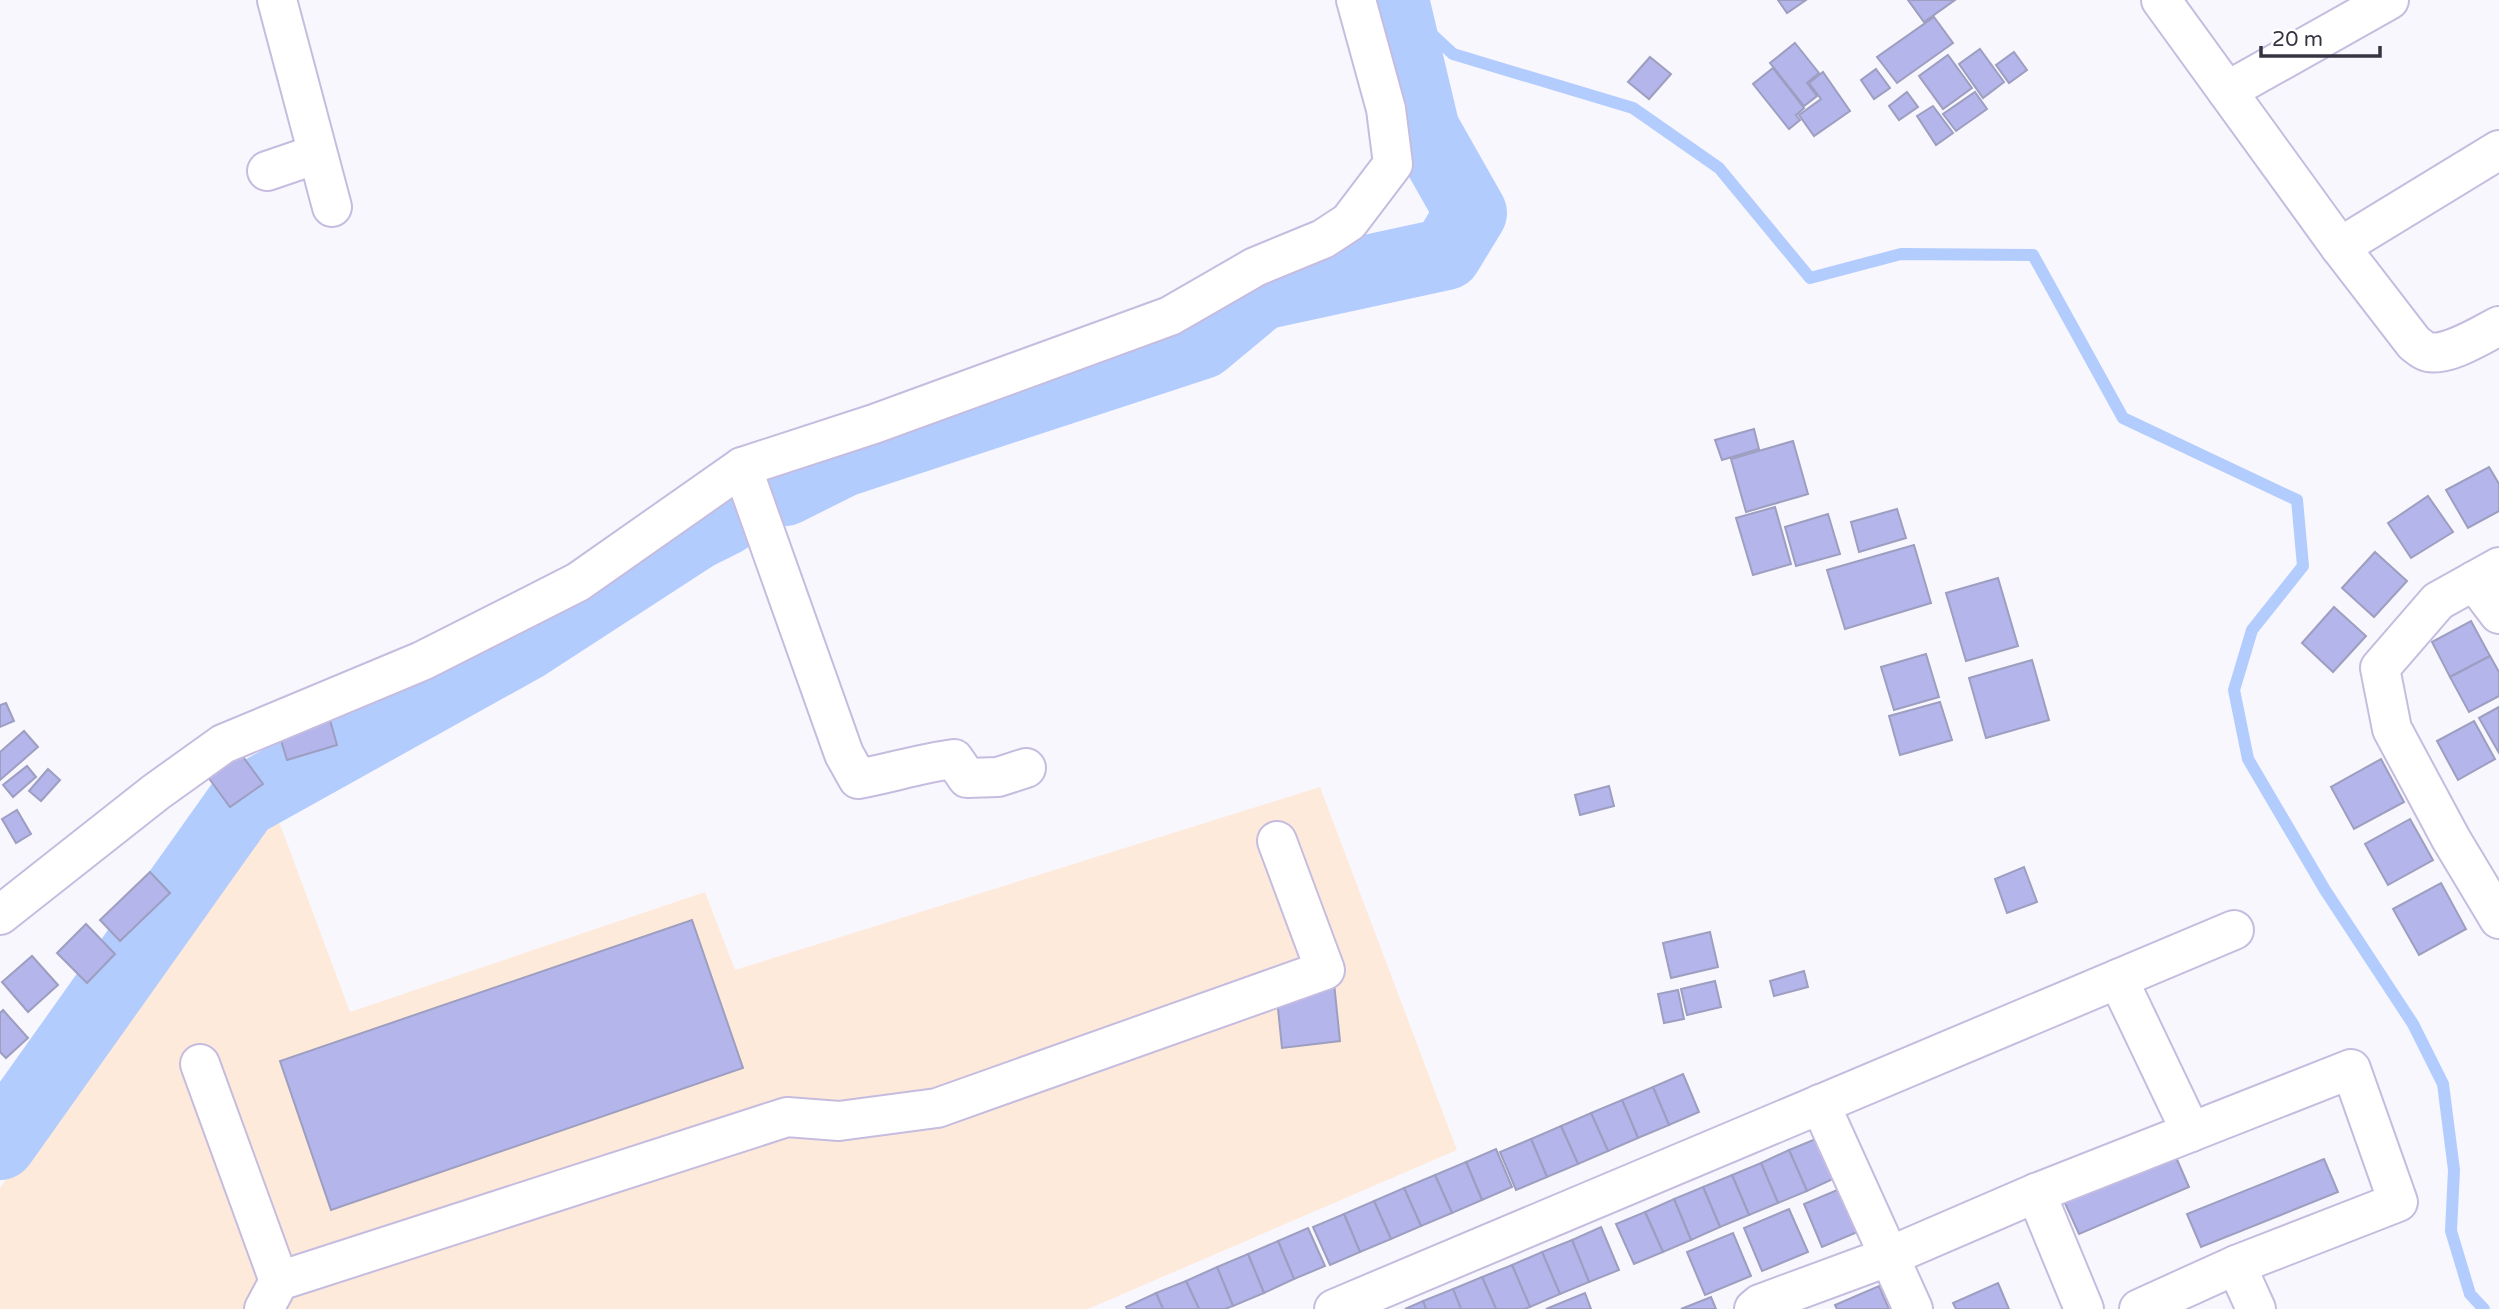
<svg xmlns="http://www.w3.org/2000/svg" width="2499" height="1309" viewBox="0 0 2499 1309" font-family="'Varela Round',sans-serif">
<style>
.industrial{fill:#feeada}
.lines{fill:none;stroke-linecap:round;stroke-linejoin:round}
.stream{stroke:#b3ccfe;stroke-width:12}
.river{stroke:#b3ccfe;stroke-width:72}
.building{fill:#b3b5eb;stroke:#9d9ec0;stroke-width:2}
.minor-casing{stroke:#c5bcdf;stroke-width:42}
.minor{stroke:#fff;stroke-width:38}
</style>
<rect width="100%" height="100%" fill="#f8f7fe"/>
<!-- industrial -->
<path class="industrial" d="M1320,787L1457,1150L1088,1309H0V1188L271,800L350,1012L705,892L735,970Z"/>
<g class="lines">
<!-- stream -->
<path class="stream" d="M1395,0L1453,54L1633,108L1719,168L1810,278L1901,254L2033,255L2123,418L2297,500L2303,566L2252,630L2234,690L2248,759L2325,890L2413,1024L2443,1084L2454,1170L2451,1231L2470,1294L2484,1309"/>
<!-- river -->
<g class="river">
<path d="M785,490L843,461L1202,343L1261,294L1446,254L1471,213L1424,130L1393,0"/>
<path d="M0,1144L243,802L525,645L696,534L726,519"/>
</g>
</g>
<!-- building -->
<g class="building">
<path d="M1778,0H1806L1787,13Z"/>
<path d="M1908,0H1955L1924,22Z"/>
<path d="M1934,17L1953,43L1897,83L1877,57Z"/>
<path d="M1795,43L1819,73L1807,83L1817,96L1804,106L1770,63Z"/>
<path d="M1980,49L2004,82L1983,98L1959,64Z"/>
<path d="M2014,52L2027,70L2009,83L1996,65Z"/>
<path d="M1948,55L1972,88L1943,109L1919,76Z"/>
<path d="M1650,57L1671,74L1649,99L1628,82Z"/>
<path d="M1773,68L1804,108L1796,115L1800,120L1789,129L1753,84Z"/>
<path d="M1876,69L1890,88L1874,99L1861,80Z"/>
<path d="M1823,72L1850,111L1814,136L1799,115L1821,99L1809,83Z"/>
<path d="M1907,92L1918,107L1899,120L1889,106Z"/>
<path d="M1975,92L1987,109L1956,131L1943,114Z"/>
<path d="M1933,106L1953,133L1936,145L1917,116Z"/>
<path d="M1754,429L1759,449L1722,460L1715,440Z"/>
<path d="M1793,441L1808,494L1746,512L1731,459Z"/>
<path d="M2489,467L2499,484V511L2468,528L2446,490Z"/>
<path d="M2428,496L2453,532L2411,558L2388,523Z"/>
<path d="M1775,507L1791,564L1753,575L1736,518Z"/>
<path d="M1897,509L1906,538L1859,552L1851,522Z"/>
<path d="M1828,514L1840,554L1796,566L1785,527Z"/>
<path d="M1914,545L1931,603L1845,629L1827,570Z"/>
<path d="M2375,552L2407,581L2374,617L2342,588Z"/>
<path d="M1998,578L2018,646L1966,661L1946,593Z"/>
<path d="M2334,607L2366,636L2333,672L2302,643Z"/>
<path d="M2471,621L2490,656L2450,677L2432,642Z"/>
<path d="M1926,654L1939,697L1894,710L1881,667Z"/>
<path d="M2490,656L2499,672V696L2469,712L2450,677Z"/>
<path d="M2032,660L2049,720L1986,738L1969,678Z"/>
<path d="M1940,702L1952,740L1900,755L1889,716Z"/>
<path d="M6,703L14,721L0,727V705Z"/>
<path d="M2499,707V753L2479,718Z"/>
<path d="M330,720L337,745L287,760L279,734Z"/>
<path d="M2474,721L2495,759L2458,780L2437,741Z"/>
<path d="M24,731L38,747L0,780V752Z"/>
<path d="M241,754L263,784L230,807L208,777Z"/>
<path d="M2381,759L2404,802L2354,829L2331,787Z"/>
<path d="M27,766L36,777L13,797L3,785Z"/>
<path d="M48,769L60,780L41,801L29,791Z"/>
<path d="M1609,786L1614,806L1580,815L1575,795Z"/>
<path d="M17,810L31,834L16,843L2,819Z"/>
<path d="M2410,819L2433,860L2388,885L2365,844Z"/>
<path d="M2024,867L2037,902L2007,913L1995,879Z"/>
<path d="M150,872L170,893L120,941L100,920Z"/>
<path d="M2441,883L2466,929L2419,955L2393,909Z"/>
<path d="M692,920L743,1068L331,1210L280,1061Z"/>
<path d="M86,924L115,954L87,983L57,953Z"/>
<path d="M1710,932L1718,967L1671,978L1663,943Z"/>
<path d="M32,956L58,985L28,1012L2,982Z"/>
<path d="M1804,971L1808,987L1774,996L1770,981Z"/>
<path d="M1715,981L1721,1007L1687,1015L1681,989Z"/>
<path d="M1334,983L1340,1041L1282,1048L1276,989Z"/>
<path d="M1678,990L1684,1019L1664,1023L1658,994Z"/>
<path d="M3,1010L28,1038L6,1058L0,1052V1013Z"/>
<path d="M1683,1074L1699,1112L1669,1125L1653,1087Z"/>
<path d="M1653,1087L1669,1125L1638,1138L1622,1100Z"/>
<path d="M1622,1100L1638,1138L1608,1151L1591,1113Z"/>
<path d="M1591,1113L1608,1151L1578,1164L1561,1126Z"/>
<path d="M1561,1126L1578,1164L1547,1177L1531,1139Z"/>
<path d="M1818,1138L1835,1178L1807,1191L1789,1150Z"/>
<path d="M1531,1139L1547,1177L1516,1190L1500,1152Z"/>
<path d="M1496,1149L1512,1187L1482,1200L1466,1162Z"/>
<path d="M1789,1150L1807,1191L1778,1203L1761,1163Z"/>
<path d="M2175,1155L2189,1187L2079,1234L2064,1201Z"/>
<path d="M2324,1159L2338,1192L2201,1247L2187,1214Z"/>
<path d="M1466,1162L1482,1200L1452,1213L1435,1175Z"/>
<path d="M1761,1163L1778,1203L1749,1215L1732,1175Z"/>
<path d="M1435,1175L1452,1213L1421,1226L1404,1188Z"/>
<path d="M1732,1175L1749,1215L1720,1227L1703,1187Z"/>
<path d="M1849,1185L1867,1228L1822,1247L1804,1204Z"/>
<path d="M1703,1187L1720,1227L1691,1240L1674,1199Z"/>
<path d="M1404,1188L1421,1226L1391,1239L1374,1201Z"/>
<path d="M1674,1199L1691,1240L1663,1252L1645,1212Z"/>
<path d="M1374,1201L1391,1239L1360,1252L1344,1214Z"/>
<path d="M1789,1209L1808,1252L1762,1271L1744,1228Z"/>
<path d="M1645,1212L1663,1252L1634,1264L1616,1224Z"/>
<path d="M1344,1214L1360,1252L1330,1265L1313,1227Z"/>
<path d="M1601,1227L1619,1270L1589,1282L1572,1240Z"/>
<path d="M1308,1228L1325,1266L1294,1279L1278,1241Z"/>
<path d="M1733,1233L1751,1276L1705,1295L1687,1252Z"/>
<path d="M1572,1240L1589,1282L1560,1294L1542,1252Z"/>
<path d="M1278,1241L1294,1279L1264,1293L1248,1254Z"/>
<path d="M1542,1252L1560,1294L1530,1307L1512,1265Z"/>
<path d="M1248,1254L1264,1293L1233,1306L1217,1267Z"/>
<path d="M1512,1265L1530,1307L1524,1309H1496L1482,1277Z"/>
<path d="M1217,1267L1233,1306L1225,1309H1199L1186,1281Z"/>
<path d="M1482,1277L1496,1309H1461L1453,1289Z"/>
<path d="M1186,1281L1199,1309H1163L1156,1293Z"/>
<path d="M1998,1283L2009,1309H1956L1953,1303Z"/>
<path d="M1879,1286L1889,1309H1837L1835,1305Z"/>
<path d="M1453,1289L1461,1309H1426L1423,1301Z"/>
<path d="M1156,1293L1163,1309H1127L1126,1307Z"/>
<path d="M1585,1293L1591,1309H1546Z"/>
<path d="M1711,1297L1716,1309H1681Z"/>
<path d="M1423,1301L1426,1309H1405Z"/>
</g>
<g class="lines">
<defs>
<g id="minor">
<path d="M277,0L332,207"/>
<path d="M2161,0L2340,247L2414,343C2418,346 2423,351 2428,352C2449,356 2481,335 2499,326"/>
<path d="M2227,91L2389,0"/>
<path d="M267,171L317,154"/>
<path d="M2340,247L2499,150"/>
<path d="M742,467L844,754L858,779C891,773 921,763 954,759L967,778L998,777L1026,768"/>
<path d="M2499,567L2438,601L2380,668L2392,729L2451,839L2499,919"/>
<path d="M2474,581L2499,614"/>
<path d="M0,915L156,792L223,744L422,661L578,582L742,467L874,424L1170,316L1255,267L1323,239L1349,222L1393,164L1386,109L1356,0"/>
<path d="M2118,979L2191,1132"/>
<path d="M200,1064L279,1281"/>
<path d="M1820,1104L1913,1309"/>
<path d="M2036,1193L2084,1309"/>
<path d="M2236,1265L2256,1309"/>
<path d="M264,1309L279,1281L787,1117L839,1121L937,1108L1325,970L1277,841"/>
<path d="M1334,1309L2234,930"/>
<path d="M1754,1309L1760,1304L1890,1256L2036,1193L2351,1069L2398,1202L2236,1265L2139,1309"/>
</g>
</defs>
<!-- minor casing -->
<use href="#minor" class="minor-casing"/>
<!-- minor -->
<use href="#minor" class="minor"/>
</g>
<!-- scale -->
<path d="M2261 46v10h119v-10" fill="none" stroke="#373442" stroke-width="3.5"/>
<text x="2272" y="46" font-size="21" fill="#373442" stroke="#ffffff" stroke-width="5" paint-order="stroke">20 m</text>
</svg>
